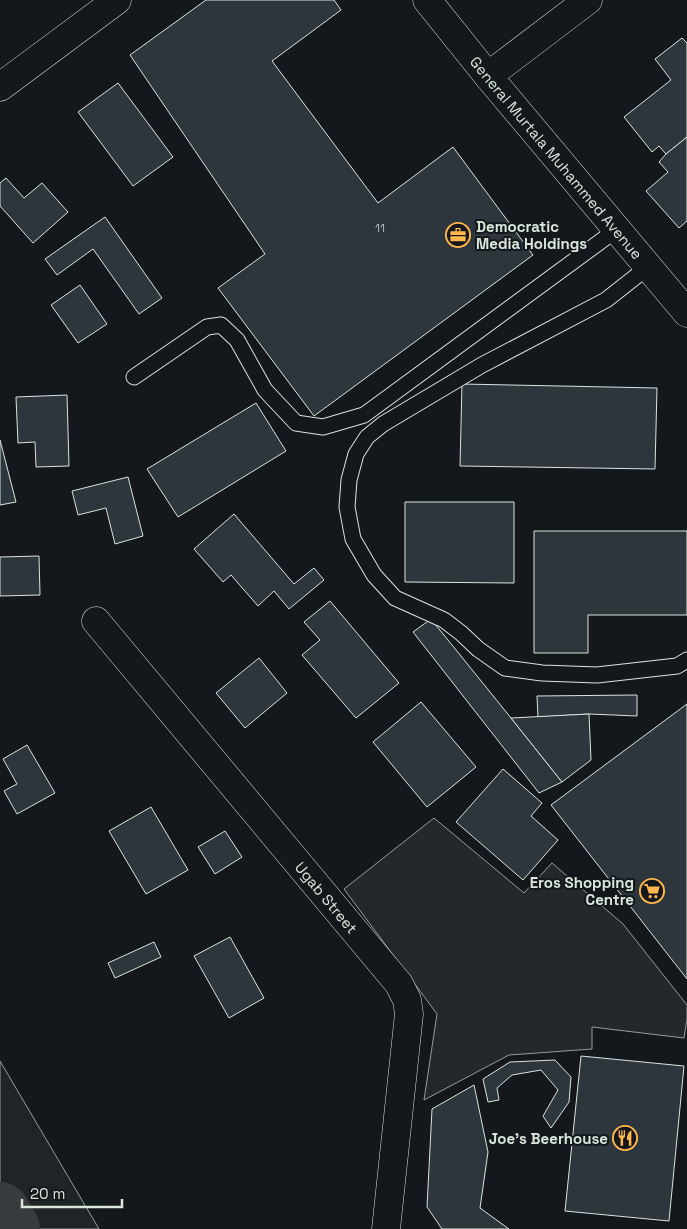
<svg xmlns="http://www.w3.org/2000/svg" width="687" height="1229" viewBox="0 0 687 1229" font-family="'Space Grotesk',sans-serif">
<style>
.green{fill:#202428;stroke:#939e99}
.parking{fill:#24282b;stroke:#939e99}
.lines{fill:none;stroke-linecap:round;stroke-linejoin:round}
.river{stroke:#363b3e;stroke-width:60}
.building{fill:#2c363c;stroke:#d8e6dc}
.lane-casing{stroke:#d8e6dc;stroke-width:17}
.street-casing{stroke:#d8e6dc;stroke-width:29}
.secondary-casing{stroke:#d8e6dc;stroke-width:29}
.lane{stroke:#14181c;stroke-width:15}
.street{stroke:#14181c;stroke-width:28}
.secondary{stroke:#14181c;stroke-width:28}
.labels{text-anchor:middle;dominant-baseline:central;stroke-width:4;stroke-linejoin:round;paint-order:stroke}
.number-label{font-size:12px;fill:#adbab4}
.street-label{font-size:15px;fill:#d8e6dc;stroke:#14181c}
.poi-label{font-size:15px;font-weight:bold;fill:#d8e6dc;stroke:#14181c;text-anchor:end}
</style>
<rect width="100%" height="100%" fill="#14181c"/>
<!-- green -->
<path class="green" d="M0,1061L99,1229H0Z"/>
<!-- parking -->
<path class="parking" d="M434,818L524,893L552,863L623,924L687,1005V1019L684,1038L592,1027V1049L509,1055L424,1100L437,1014L344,889Z"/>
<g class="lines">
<!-- river -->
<path class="river" d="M0,1212L10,1229"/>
</g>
<!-- building -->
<g class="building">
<path d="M206,0H334L341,10L272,61L378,203L453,147L533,255L314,416L218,288L265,254L130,55Z"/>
<path d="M682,38L687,43V137L666,154L659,146L652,152L624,117L671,80L655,59Z"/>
<path d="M118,83L173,157L133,186L78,112Z"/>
<path d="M687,137V221L679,228L646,191L668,172L659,162L666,154Z"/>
<path d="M6,178L24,198L42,183L68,212L33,243L0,206V183Z"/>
<path d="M105,217L162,298L139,314L93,249L57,275L45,259Z"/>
<path d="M80,285L107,324L78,343L51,305Z"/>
<path d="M462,384L657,388L655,469L460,466Z"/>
<path d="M67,395L69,466L36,467L35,442L18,443L16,397Z"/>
<path d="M256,403L286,451L178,517L147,469Z"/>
<path d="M0,440L16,502L0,505Z"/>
<path d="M128,477L143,536L115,544L106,508L78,515L72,491Z"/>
<path d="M405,502H514V583L405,582Z"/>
<path d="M234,514L294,584L314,568L324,580L289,609L274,591L258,606L231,575L223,582L194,549Z"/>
<path d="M534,531H687V615H588V653H534Z"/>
<path d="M39,556L40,595L0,596V557Z"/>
<path d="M330,601L399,683L356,718L302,655L320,640L304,622Z"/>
<path d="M431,619L511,718L562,782L539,793L413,632Z"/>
<path d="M259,658L287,693L245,728L216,693Z"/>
<path d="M637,695V716L589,714L538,717L537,696Z"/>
<path d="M421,702L476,767L427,807L373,742Z"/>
<path d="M687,704V979L551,805Z"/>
<path d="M589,714L591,760L562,782L511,718Z"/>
<path d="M27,745L55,793L17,814L4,791L17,784L3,759Z"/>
<path d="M503,769L542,803L531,816L558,840L523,880L456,822Z"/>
<path d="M151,807L188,870L146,894L109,831Z"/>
<path d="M225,831L242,857L215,874L198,847Z"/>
<path d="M230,937L264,998L229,1018L194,956Z"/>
<path d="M154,942L161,957L115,978L108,963Z"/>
<path d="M581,1056L684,1066L669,1221L565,1211Z"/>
<path d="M555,1060L571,1077L569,1102L551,1128L543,1116L558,1090L541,1070L512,1075L497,1088L499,1100L488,1102L483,1079L510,1062Z"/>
<path d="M474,1085L488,1152L480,1208L509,1229H442L427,1207L432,1109Z"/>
</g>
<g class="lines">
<defs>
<g id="lane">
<path d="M648,267L606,300L482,365L383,424L367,437L356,454L349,480L347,507L353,539L374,575L395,598L444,620L461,633L478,649L505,668L542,673L597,675L677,666L687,660"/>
<path d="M134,377L207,327L221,325L237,340L265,390L296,423L323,427L364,415L616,230"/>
</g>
<g id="street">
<path d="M488,76L588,0"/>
<path d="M0,87L117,0"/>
<path id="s1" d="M96,621L399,984L407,1000L409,1014L386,1229"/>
</g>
<g id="secondary">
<path id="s2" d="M427,0L488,76L687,313"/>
</g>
</defs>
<!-- lane casing -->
<use href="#lane" class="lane-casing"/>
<!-- street casing -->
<use href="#street" class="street-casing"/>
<!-- secondary casing -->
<use href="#secondary" class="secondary-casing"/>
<!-- lane -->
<use href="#lane" class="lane"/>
<!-- street -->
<use href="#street" class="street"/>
<!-- secondary -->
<use href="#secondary" class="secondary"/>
</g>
<!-- icons -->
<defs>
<symbol id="office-ring" viewBox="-11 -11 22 22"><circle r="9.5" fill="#14181c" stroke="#ffb74d" stroke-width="1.5"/><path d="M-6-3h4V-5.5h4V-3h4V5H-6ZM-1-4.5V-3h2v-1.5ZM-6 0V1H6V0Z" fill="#ffb74d"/></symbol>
<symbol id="supermarket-ring" viewBox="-11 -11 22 22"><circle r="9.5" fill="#14181c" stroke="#ffb74d" stroke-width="1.5"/><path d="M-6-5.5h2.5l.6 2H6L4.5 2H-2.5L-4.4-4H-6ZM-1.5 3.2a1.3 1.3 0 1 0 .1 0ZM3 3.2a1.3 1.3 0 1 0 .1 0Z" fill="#ffb74d"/></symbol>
<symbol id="restaurant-ring" viewBox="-11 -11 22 22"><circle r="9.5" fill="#14181c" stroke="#ffb74d" stroke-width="1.5"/><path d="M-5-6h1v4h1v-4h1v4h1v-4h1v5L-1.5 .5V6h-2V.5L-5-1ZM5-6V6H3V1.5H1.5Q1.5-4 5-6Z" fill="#ffb74d"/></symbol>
</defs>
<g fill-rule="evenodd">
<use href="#office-ring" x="444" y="221" width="28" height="28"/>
<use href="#supermarket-ring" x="638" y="877" width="28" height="28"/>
<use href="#restaurant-ring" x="611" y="1124" width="28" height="28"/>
</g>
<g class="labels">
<!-- number labels -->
<g class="number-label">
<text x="380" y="228">11</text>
</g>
<!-- street labels -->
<g class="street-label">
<text stroke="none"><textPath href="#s2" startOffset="204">General Murtala Muhammed Avenue</textPath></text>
<text stroke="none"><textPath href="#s1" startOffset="360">Ugab Street</textPath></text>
</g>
<!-- poi labels -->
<g class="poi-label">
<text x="476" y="226" text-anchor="start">Democratic<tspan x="476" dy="17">Media Holdings</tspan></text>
<text x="634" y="882">Eros Shopping<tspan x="634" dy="17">Centre</tspan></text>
<text x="608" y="1138">Joe's Beerhouse</text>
</g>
</g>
<!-- scale -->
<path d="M22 1199v8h100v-8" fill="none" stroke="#d8e6dc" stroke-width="2.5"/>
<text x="30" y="1199" font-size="15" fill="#d8e6dc" stroke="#14181c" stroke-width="4" paint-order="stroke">20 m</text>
</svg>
